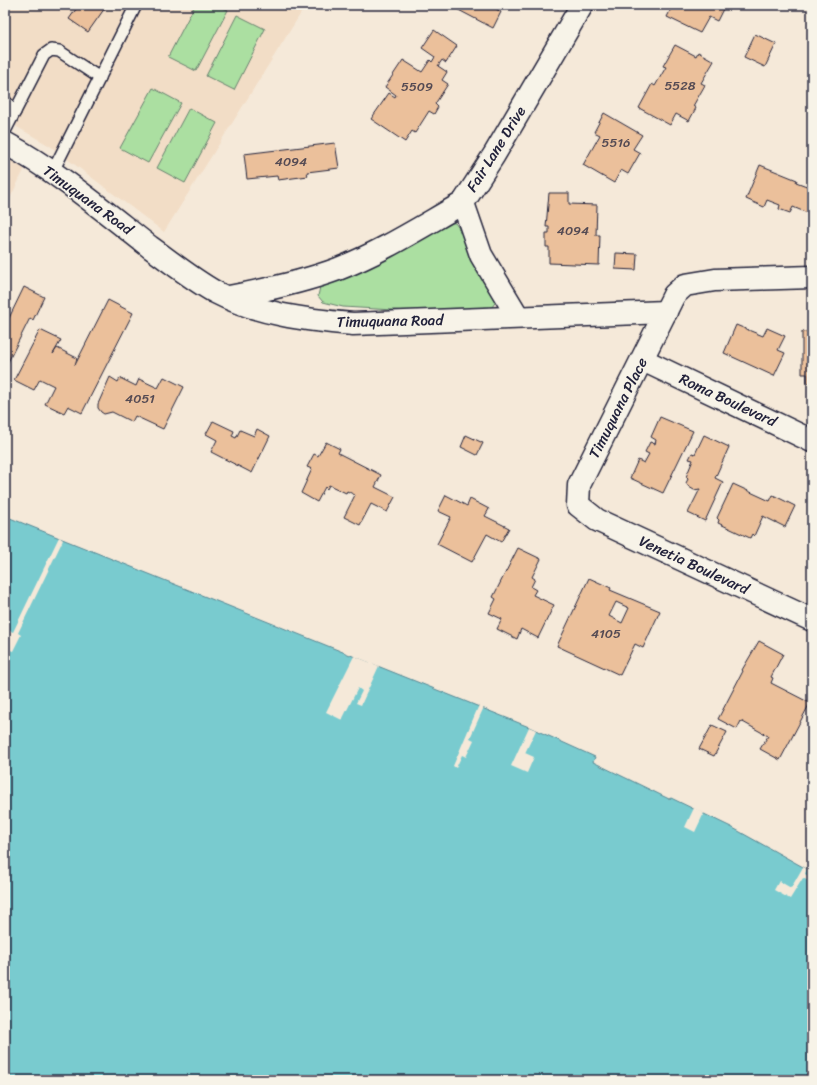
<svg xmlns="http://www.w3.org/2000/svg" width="817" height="1085" viewBox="0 0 817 1085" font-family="Sriracha,sans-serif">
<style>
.built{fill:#f2ddc6}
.green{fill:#abdfa1;stroke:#66806e}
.water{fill:#79cbcf;stroke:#568794}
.pier{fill:#f5e9d9}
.building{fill:#ebc09b;stroke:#22223b;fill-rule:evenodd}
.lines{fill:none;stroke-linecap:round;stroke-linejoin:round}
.lane-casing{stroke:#22223b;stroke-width:14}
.street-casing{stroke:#22223b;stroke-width:25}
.lane{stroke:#f7f3e8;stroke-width:11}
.street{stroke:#f7f3e8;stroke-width:22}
.labels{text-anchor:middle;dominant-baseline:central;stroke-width:3;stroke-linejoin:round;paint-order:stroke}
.number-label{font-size:13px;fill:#544a53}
.street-label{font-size:15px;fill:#22223b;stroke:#f7f3e8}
</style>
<rect width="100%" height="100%" fill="#f5e9d9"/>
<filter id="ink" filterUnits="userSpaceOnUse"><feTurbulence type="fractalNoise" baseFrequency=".025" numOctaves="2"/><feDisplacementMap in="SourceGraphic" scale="8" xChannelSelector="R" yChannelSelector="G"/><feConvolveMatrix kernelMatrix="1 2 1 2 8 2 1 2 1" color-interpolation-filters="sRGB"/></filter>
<g filter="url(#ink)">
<!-- built -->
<g class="built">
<path d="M5,5H306L164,232L50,146L5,120Z"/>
<path d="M5,155L26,166L5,208Z"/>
</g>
<!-- green -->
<g class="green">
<path d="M195,5H217L228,10L196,71L168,57Z"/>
<path d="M237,15L265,29L234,90L206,76Z"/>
<path d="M153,88L181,103L148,163L120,148Z"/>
<path d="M189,108L217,123L185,183L157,168Z"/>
<path d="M447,222L455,223L461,231L497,300L492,307L476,310L410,311L343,307L323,302L318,296L320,287L396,250Z"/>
</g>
<!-- water -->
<path class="water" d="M5,516L529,727L595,757L593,762L669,799L671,798L731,827L812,872V1080H5Z"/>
<!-- pier -->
<g class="pier">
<path d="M59,537L63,540L18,633L21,635L13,651L10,650L7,656L5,655V631L6,629L13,632Z"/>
<path d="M354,656L379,666L361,705L356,703L362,691L358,688L342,720L326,712Z"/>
<path d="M479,705L484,707L470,738L474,740L466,757L462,755L456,768L453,766Z"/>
<path d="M529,727L536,730L525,753L534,757L527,773L511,766Z"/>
<path d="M694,808L704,813L695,832L685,827Z"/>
<path d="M803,867L807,869L805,874L812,878V883L803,878L790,899L774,890L779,881L791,888Z"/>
</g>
<!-- building -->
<g class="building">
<path d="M79,5H107L88,32L69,19Z"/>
<path d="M449,5H498L496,9L501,12L493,28Z"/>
<path d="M673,5H725L717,21L709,17L700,33L667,17Z"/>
<path d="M434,30L457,46L446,63L442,60L438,66L447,72L442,80L448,84L435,104L438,107L434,114L429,111L415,133L412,131L405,142L371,119L389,93L395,97L396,95L385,87L403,60L422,72L430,60L432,62L435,57L422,48Z"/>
<path d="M755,34L776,44L765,67L744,57Z"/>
<path d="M675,45L696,56L698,52L714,61L701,83L705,85L693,106L696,108L689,121L676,114L670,125L639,108L652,84L655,86L666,67L663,66Z"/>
<path d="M604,113L642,135L633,149L640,153L628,174L621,170L614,183L583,165L600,135L594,132Z"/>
<path d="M335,143L339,168L307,172L308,176L278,180L277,176L247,179L244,154Z"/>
<path d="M760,165L797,180L796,182L812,188V215L793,207L790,213L779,209L780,205L767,200L764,207L746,199Z"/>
<path d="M549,193H569V204L597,205L596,235H600L599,265L549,263V247H546V233H549V227H546Z"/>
<path d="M616,253L637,254L636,270L615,269Z"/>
<path d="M24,287L44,297L33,320L30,318L7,364L5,363V317L9,318Z"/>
<path d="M108,300L133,313L82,413L68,406L64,413L45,404L54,386L40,379L34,390L14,380L40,330L61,340L53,354L57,348L77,358L75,365Z"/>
<path d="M736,325L763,336L767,328L785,336L778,350L785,353L774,376L724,353Z"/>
<path d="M812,331V383H807V374H802V332Z"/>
<path d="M110,377L118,382L120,378L136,386L139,379L158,388L164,377L184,387L163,429L135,416L132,422L112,412L104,414L101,412L98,408V404Z"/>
<path d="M660,417L693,431L663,493L630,478L638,460L644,463L649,454L645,452L650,442L655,444L656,440L651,437Z"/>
<path d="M213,421L234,431L232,436L236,438L240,430L254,436L257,429L270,436L252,473L211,452L217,440L206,434Z"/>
<path d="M466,435L483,443L477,455L461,447Z"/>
<path d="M704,435L729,447L715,478L723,482L705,521L688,513L700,489L694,490L689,487L686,483L688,479L686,477L693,460L689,459L692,453L695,454Z"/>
<path d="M326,442L340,449L338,453L381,475L375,487L395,497L387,512L371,504L360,525L344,517L355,495L347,491L346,493L329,485L327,489L325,487L317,502L301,493L312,469L307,467L314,454L318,456Z"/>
<path d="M733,484L770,501L773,495L795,506L785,527L763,516L754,536L752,534L750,538L718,523L719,520L717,518Z"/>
<path d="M446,495L467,506L470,499L489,509L485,516L509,528L501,542L487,534L472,562L437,544L451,517L438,511Z"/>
<path d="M812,534V546L807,543Z"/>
<path d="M518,548L541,559L532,577L535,579L531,587L536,590L533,595L554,605L538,638L521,629L517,639L497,629L502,619L489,613L496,599L493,597Z"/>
<path d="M589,578L611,588L610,590L660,611L643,648L635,644L620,675L557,646ZM616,602L629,608L622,623L609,616Z"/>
<path d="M759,641L783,654L771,677L773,678L771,683L810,703L780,760L760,749L768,736L741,721L737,729L718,719L743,671L742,670Z"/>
<path d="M712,725L727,732L714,756L699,749Z"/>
</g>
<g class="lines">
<defs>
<g id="lane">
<path d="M5,101L15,112"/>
<path d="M5,131L44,55L51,50L59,51L100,78"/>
<path d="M52,173L136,5"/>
</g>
<g id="street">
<path d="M5,143C57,171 104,211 150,247C171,262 192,279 215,292C257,314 306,320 353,324L666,312"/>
<path d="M812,277L715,280L685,285L674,295L579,485L578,505L597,520L812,620"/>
<path d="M229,297C266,290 303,282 338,269C382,252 422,226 463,203"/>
<path d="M518,317L481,255L463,203L494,155L582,5"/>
<path d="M643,360L812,441"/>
</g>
</defs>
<!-- lane casing -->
<use href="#lane" class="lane-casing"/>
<!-- street casing -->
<use href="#street" class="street-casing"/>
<!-- lane -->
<use href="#lane" class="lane"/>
<!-- street -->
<use href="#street" class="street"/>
</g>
</g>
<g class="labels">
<!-- number labels -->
<g class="number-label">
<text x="680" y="85">5528</text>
<text x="417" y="86">5509</text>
<text x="616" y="142">5516</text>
<text x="291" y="161">4094</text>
<text x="573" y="230">4094</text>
<text x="140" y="398">4051</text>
<text x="606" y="633">4105</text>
</g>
<!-- street labels -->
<g class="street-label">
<text transform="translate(496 149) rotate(-58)">Fair Lane Drive</text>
<text transform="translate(88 200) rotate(36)">Timuquana Road</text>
<text transform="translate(390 321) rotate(-1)">Timuquana Road</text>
<text transform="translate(728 400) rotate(25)">Roma Boulevard</text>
<text transform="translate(618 408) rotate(-63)">Timuquana Place</text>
<text transform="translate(694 565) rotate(25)">Venetia Boulevard</text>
</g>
</g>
<!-- margin -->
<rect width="817" height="1085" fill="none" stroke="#f7f3e8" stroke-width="20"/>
<rect x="10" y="10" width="797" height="1065" fill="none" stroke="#22223b" stroke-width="1.5" filter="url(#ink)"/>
</svg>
